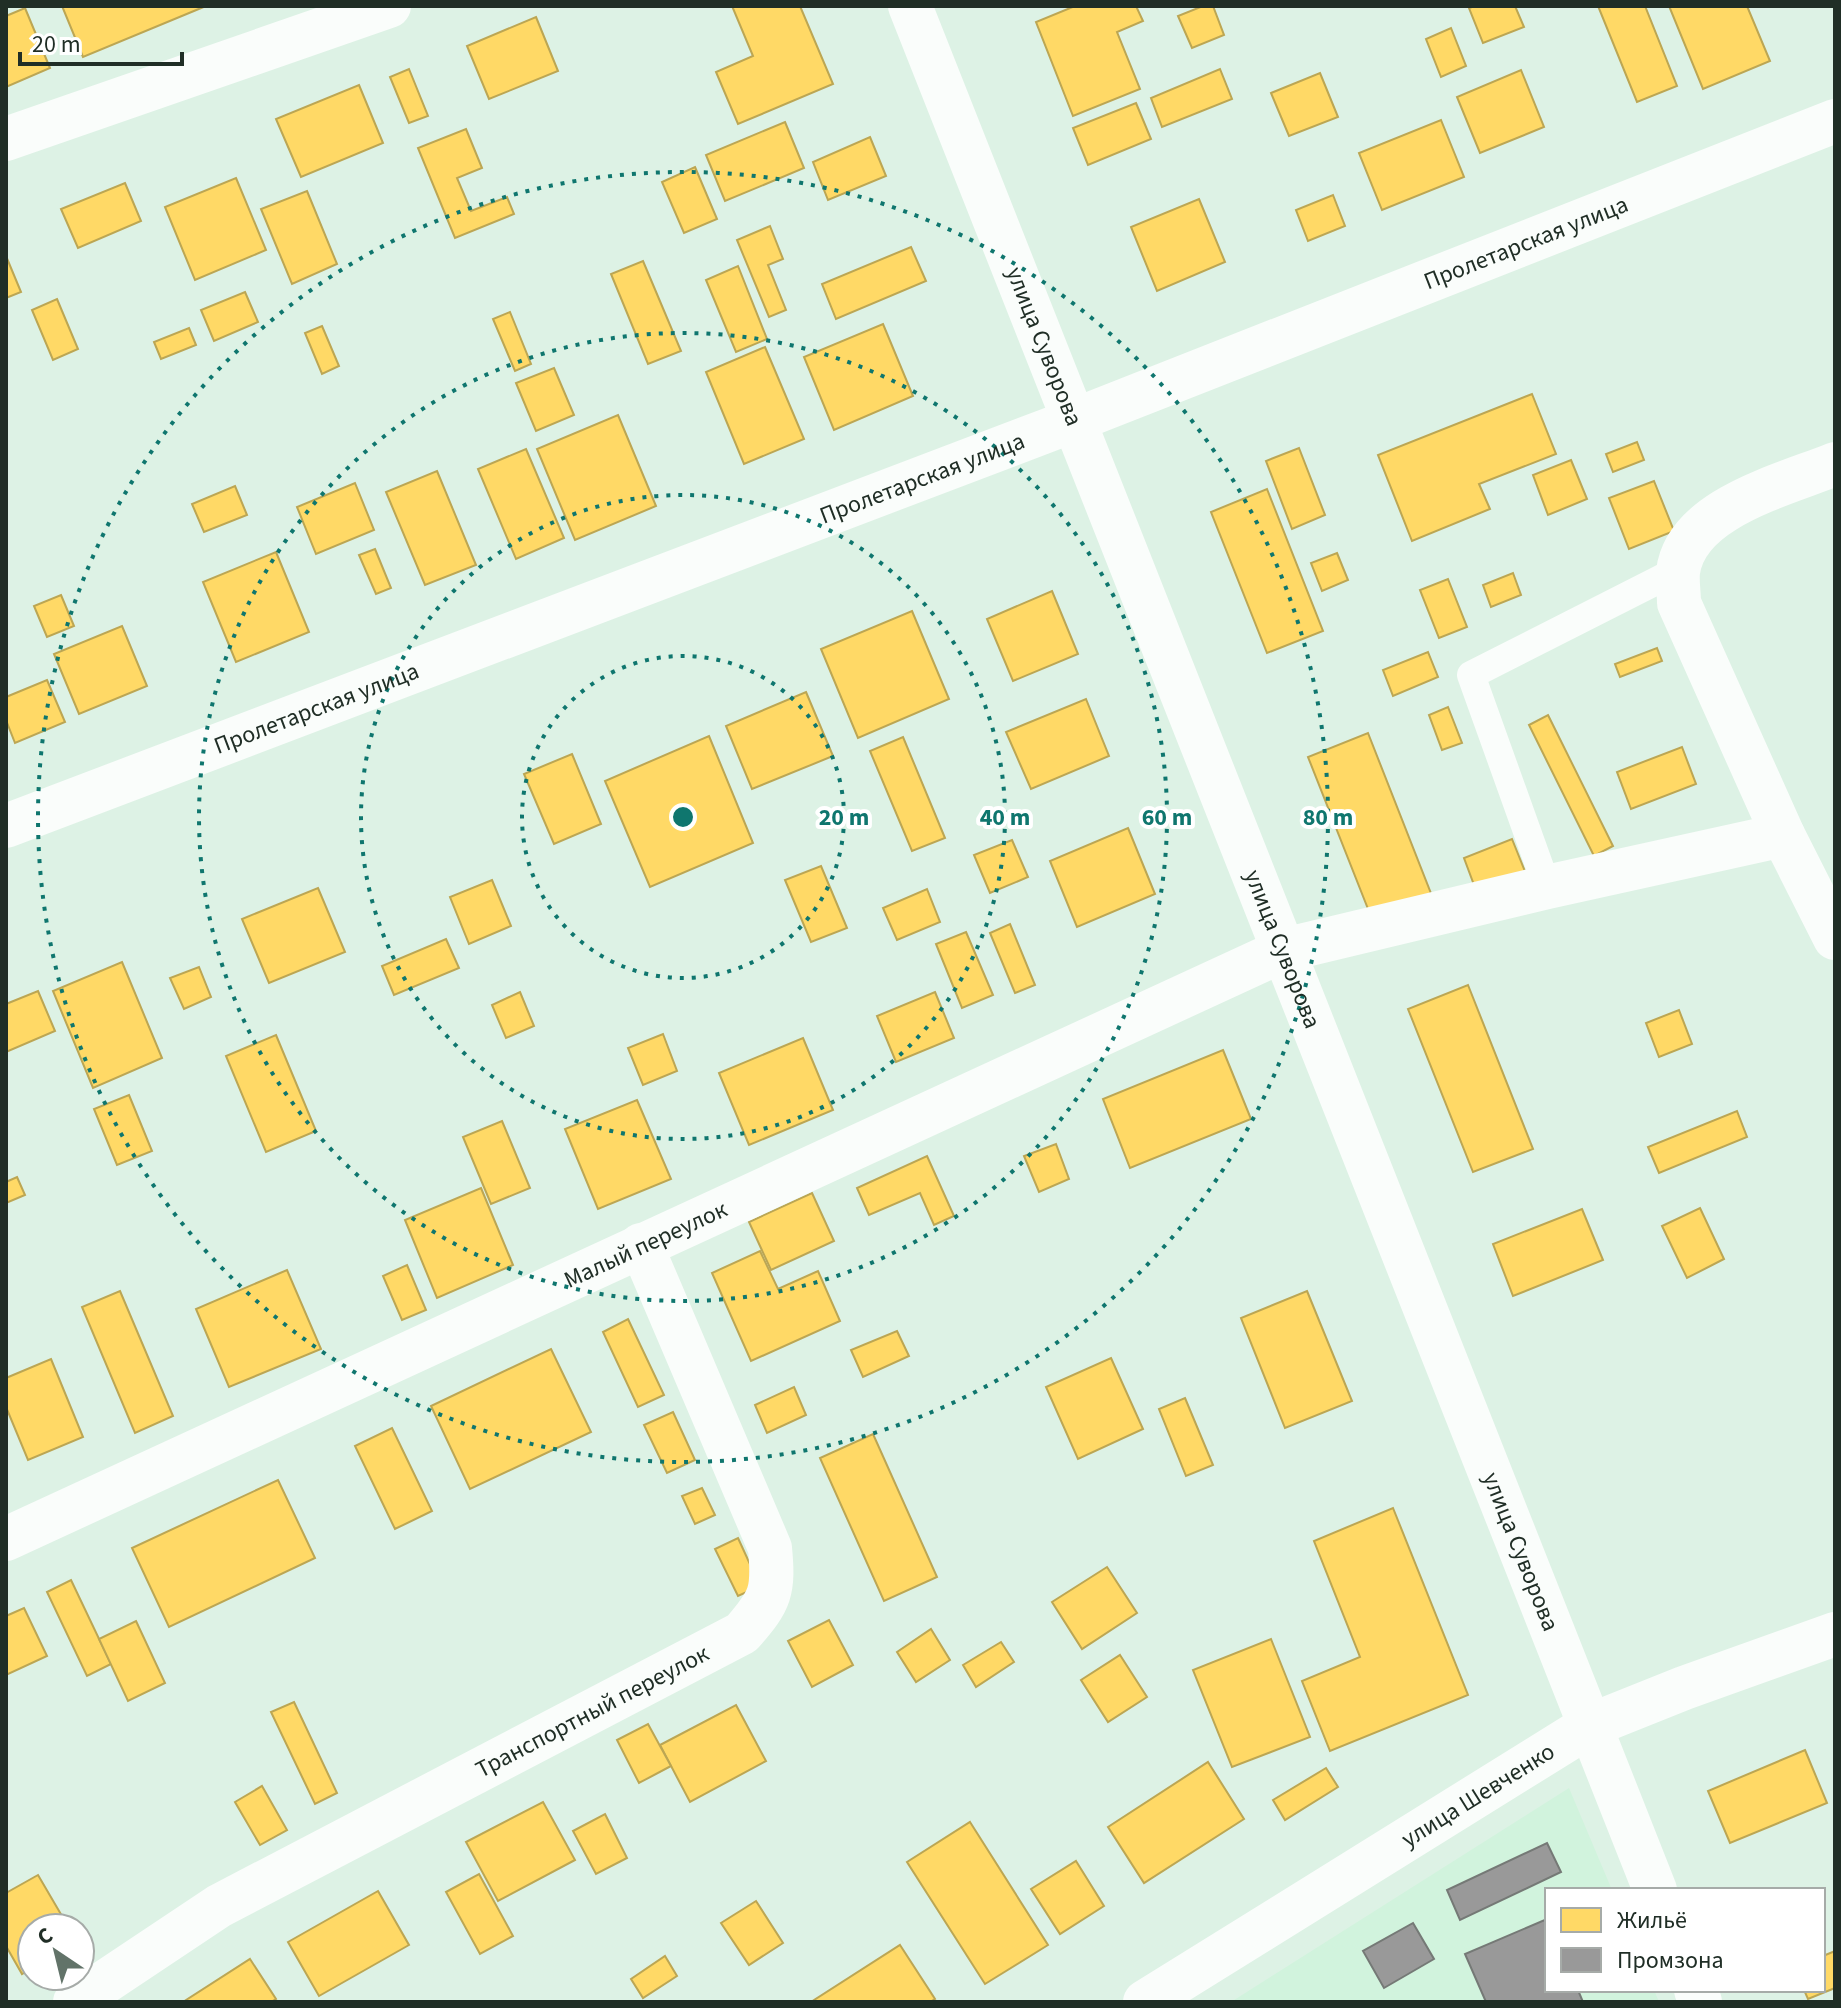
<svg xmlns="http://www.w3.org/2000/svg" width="1841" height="2008" viewBox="0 0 1841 2008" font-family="'Source Sans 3',sans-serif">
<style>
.built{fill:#d1f3dd}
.homes{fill:#ffd966;stroke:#bca653;stroke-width:2}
.industry{fill:#999;stroke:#757976;stroke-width:2}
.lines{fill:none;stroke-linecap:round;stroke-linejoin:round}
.service{stroke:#fafdfb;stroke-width:28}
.minor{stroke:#fafdfb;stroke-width:44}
.tertiary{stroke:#fafdfb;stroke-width:44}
.ring{fill:none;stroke:#0f766e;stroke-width:4;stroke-dasharray:4 8}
.labels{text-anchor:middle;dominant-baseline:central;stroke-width:8;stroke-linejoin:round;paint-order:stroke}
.street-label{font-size:24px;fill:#202e26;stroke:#fff}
.centre{fill:#0f766e;stroke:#fff;stroke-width:4}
.ring-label{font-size:24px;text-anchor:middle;font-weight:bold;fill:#0f766e;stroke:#fff;stroke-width:8;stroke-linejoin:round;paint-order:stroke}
</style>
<rect width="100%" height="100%" fill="#ddf2e5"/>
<!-- built -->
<path class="built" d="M1569,1788L1612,1890H1547V1990H1654L1659,2002H1231Z"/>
<!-- homes -->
<g class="homes">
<path d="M62,6H206L83,57Z"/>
<path d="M732,6H800L833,84L738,124L716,72L753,56Z"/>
<path d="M1075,6H1136L1143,21L1117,32L1140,89L1073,116L1036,22Z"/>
<path d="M1203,6H1213L1224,35L1192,48L1178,16Z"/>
<path d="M1475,6H1515L1524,27L1483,43L1469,8Z"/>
<path d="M1598,6H1645L1677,86L1637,102Z"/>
<path d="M1669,6H1747L1770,61L1703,89Z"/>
<path d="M25,8L50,68L6,87V16Z"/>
<path d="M536,17L558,71L489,99L467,46Z"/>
<path d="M1451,28L1466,66L1441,77L1426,39Z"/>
<path d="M409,69L428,116L409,123L390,77Z"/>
<path d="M1220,69L1232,99L1162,127L1151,98Z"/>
<path d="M1521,70L1544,127L1480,153L1457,97Z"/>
<path d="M1320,73L1338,117L1289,136L1271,93Z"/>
<path d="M359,85L383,143L301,177L276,119Z"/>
<path d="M1136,103L1151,139L1088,165L1073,128Z"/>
<path d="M1441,120L1464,177L1382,210L1359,153Z"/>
<path d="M785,122L804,168L725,201L706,155Z"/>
<path d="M466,129L482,168L457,178L471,211L507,197L514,214L455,238L418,148Z"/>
<path d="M870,137L886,176L828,200L813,162Z"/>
<path d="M695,167L717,219L684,233L662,182Z"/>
<path d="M236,178L266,250L195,280L165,207Z"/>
<path d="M125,183L141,221L78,248L61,209Z"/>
<path d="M307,191L337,264L292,284L261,209Z"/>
<path d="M1333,195L1345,226L1308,241L1296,210Z"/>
<path d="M1199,199L1225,262L1157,291L1131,227Z"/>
<path d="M770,226L783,259L768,265L786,310L769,317L737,240Z"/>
<path d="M911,247L926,281L836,319L822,284Z"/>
<path d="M6,256L21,292L6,298Z"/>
<path d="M643,261L681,351L648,364L611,274Z"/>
<path d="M738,266L767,339L736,352L706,280Z"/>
<path d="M245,292L258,322L214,341L201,310Z"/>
<path d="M57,299L78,349L53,360L32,310Z"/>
<path d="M510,312L531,364L515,371L493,319Z"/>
<path d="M883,324L913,396L834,430L804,357Z"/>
<path d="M322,326L339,366L322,374L305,333Z"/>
<path d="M189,328L196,345L161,359L154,342Z"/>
<path d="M765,347L804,439L744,464L706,372Z"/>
<path d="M554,368L574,415L536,431L516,383Z"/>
<path d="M1532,394L1556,454L1479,484L1490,509L1412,541L1378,455Z"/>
<path d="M618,415L656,506L575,540L537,449Z"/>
<path d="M1637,442L1644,460L1613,472L1606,454Z"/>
<path d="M1299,448L1325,515L1292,529L1266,461Z"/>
<path d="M526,449L564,538L516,559L478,469Z"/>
<path d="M1571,460L1587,499L1548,515L1533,475Z"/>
<path d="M437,471L476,565L425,585L386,492Z"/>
<path d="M1654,481L1674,531L1629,549L1609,498Z"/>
<path d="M355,483L374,530L316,554L297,507Z"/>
<path d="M235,486L247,515L204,532L192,504Z"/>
<path d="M1267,489L1323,631L1267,653L1211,512Z"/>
<path d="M375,549L391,588L376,594L359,555Z"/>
<path d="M276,552L309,632L236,662L203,582Z"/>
<path d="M1337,553L1348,580L1322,591L1311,563Z"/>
<path d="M1513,573L1521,595L1491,607L1483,585Z"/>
<path d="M1448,579L1467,627L1439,638L1420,590Z"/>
<path d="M1052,591L1078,654L1013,681L987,619Z"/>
<path d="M61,595L74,626L47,637L34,606Z"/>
<path d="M912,611L949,699L858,738L821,649Z"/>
<path d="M122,626L147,686L79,714L54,654Z"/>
<path d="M1657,648L1662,661L1620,677L1615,664Z"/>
<path d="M1428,652L1438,677L1393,696L1383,670Z"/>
<path d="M47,680L65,722L15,743L6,720V697Z"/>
<path d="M806,692L833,756L752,789L726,726Z"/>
<path d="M1086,699L1109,756L1031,789L1006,732Z"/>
<path d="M1448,707L1462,743L1442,750L1429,715Z"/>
<path d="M1548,715L1613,846L1594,856L1529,725Z"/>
<path d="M1368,733L1432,896L1372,919L1308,757Z"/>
<path d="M709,736L753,843L650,887L605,781Z"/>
<path d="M903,737L945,838L912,851L870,751Z"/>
<path d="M1682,747L1696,784L1631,809L1617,772Z"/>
<path d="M572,754L601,824L554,844L524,774Z"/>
<path d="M1128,828L1155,894L1077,927L1050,861Z"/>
<path d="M1512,839L1526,874L1477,893L1464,858Z"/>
<path d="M1012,840L1028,877L990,893L974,855Z"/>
<path d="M821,866L847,928L811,942L785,880Z"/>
<path d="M492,880L511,926L469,944L450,897Z"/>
<path d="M318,888L345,952L269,983L242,919Z"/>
<path d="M927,889L940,922L897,940L883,908Z"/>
<path d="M1010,924L1035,985L1015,993L990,933Z"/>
<path d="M966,932L993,995L962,1008L936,944Z"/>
<path d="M446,939L459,968L394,995L382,966Z"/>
<path d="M122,962L162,1058L93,1088L53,991Z"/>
<path d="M199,967L211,997L184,1009L170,978Z"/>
<path d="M1468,985L1533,1149L1473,1172L1408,1009Z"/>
<path d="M38,991L55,1031L6,1052V1004Z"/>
<path d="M520,992L534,1026L506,1038L492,1005Z"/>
<path d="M935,992L954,1038L896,1062L877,1016Z"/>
<path d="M1679,1010L1692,1044L1659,1057L1646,1023Z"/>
<path d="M663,1034L677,1071L643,1085L628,1048Z"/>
<path d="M276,1035L316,1131L266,1152L226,1056Z"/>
<path d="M803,1038L833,1110L749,1145L719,1073Z"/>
<path d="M1223,1050L1251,1119L1130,1168L1103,1099Z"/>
<path d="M129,1095L152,1151L117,1165L94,1109Z"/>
<path d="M637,1100L671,1179L598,1209L565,1129Z"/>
<path d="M1737,1111L1747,1137L1659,1173L1648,1147Z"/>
<path d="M502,1121L530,1188L491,1204L463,1137Z"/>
<path d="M1056,1144L1069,1179L1039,1192L1024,1156Z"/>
<path d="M927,1156L954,1216L934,1225L920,1193L869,1215L857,1188Z"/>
<path d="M17,1177L25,1195L6,1203V1182Z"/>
<path d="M481,1188L513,1265L437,1298L405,1220Z"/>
<path d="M812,1193L834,1241L771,1270L749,1222Z"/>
<path d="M1700,1208L1724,1259L1687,1278L1662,1226Z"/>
<path d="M1582,1209L1603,1260L1513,1296L1493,1244Z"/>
<path d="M760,1251L778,1289L818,1271L840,1321L751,1361L712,1273Z"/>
<path d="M407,1265L426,1310L402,1320L383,1276Z"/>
<path d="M287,1270L321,1349L229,1387L196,1309Z"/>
<path d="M120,1291L173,1416L135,1433L82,1307Z"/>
<path d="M1307,1291L1352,1401L1285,1428L1241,1318Z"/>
<path d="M628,1319L664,1395L638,1407L603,1332Z"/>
<path d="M897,1331L909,1356L863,1377L851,1350Z"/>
<path d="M551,1349L591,1432L470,1489L431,1406Z"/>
<path d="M1111,1358L1143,1429L1078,1459L1046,1387Z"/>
<path d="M51,1359L83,1437L28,1460L6,1407V1378Z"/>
<path d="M794,1387L806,1415L767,1433L755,1405Z"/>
<path d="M1185,1398L1213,1465L1186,1476L1159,1409Z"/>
<path d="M673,1412L695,1460L667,1473L644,1425Z"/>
<path d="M392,1428L432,1511L395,1529L355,1446Z"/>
<path d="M873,1434L937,1577L884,1601L820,1458Z"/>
<path d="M278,1480L315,1558L169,1627L132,1548Z"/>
<path d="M702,1488L715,1515L695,1524L682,1496Z"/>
<path d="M1393,1508L1468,1695L1330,1751L1302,1681L1360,1657L1314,1541Z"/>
<path d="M738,1538L760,1586L738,1596L715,1549Z"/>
<path d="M1107,1567L1137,1613L1082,1649L1052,1602Z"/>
<path d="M71,1580L111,1664L87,1676L47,1592Z"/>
<path d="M24,1608L47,1656L6,1675V1616Z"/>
<path d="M829,1620L853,1665L812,1687L788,1641Z"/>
<path d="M136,1621L165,1683L128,1701L99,1639Z"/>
<path d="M931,1629L950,1660L916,1682L897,1652Z"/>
<path d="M1271,1639L1310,1737L1232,1767L1193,1670Z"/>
<path d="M1001,1642L1014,1662L976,1687L963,1665Z"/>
<path d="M1120,1655L1147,1697L1108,1722L1081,1680Z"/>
<path d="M294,1702L337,1793L315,1804L271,1712Z"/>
<path d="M736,1705L766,1761L690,1802L660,1745Z"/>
<path d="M648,1724L671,1766L639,1783L617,1740Z"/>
<path d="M1805,1750L1827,1803L1730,1843L1708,1791Z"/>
<path d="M1208,1762L1244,1819L1144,1883L1108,1827Z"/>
<path d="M1326,1768L1338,1787L1285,1820L1273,1800Z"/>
<path d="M262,1786L287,1830L260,1845L235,1802Z"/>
<path d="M543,1802L575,1860L498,1901L466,1842Z"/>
<path d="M605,1814L627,1858L596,1874L573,1831Z"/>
<path d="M970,1822L1048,1945L985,1984L907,1862Z"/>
<path d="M1076,1861L1104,1906L1060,1934L1031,1889Z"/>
<path d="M479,1874L513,1936L480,1954L446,1892Z"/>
<path d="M38,1875L69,1928H32V1968L22,1974L6,1946V1893Z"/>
<path d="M378,1891L409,1945L319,1996L288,1942Z"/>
<path d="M756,1901L783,1943L749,1965L721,1923Z"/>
<path d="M900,1945L935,1999L930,2002H811Z"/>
<path d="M1835,1951V1988L1808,1999L1804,1990H1823V1956Z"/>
<path d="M665,1956L677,1976L643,1998L631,1979Z"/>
<path d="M250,1959L276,1999L271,2002H183Z"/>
</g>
<!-- industry -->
<g class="industry">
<path d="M1547,1843L1561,1872L1460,1920L1447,1890Z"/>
<path d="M1547,1919V1990H1578L1583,2002H1486L1465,1954Z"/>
<path d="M1413,1923L1434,1959L1384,1988L1363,1951Z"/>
</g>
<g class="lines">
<!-- service -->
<path class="service" d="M1547,887L1471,675L1678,570"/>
<!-- minor -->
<g class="minor">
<path id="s1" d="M910,6L1655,1890"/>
<path d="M6,139L389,6"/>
<path d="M1835,464C1784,485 1686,508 1678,572C1677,582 1679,593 1679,603L1783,835L1835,938"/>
<path id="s2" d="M6,826L1075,420L1835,121"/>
<path id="s3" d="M6,1539L1284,950L1547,887L1783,835"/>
<path d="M1696,1990L1700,2002"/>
<path id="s4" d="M75,2002L219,1906L742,1633C771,1600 774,1591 770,1548L641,1245"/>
</g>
<!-- tertiary -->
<path class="tertiary" id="s5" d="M1145,2002L1589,1726L1684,1688L1835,1634"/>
</g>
<!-- distance rings -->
<g class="ring">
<circle cx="683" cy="817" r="161"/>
<circle cx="683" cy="817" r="322"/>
<circle cx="683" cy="817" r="484"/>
<circle cx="683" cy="817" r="645"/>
</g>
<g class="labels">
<!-- street labels -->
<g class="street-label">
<text stroke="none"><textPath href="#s2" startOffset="1628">Пролетарская улица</textPath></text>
<text stroke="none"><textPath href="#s1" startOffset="366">улица Суворова</textPath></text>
<text stroke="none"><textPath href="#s2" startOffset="980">Пролетарская улица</textPath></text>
<text stroke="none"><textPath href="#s2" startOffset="332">Пролетарская улица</textPath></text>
<text stroke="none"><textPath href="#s1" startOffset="1014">улица Суворова</textPath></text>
<text stroke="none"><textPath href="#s3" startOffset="704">Малый переулок</textPath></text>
<text stroke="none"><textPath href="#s1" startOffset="1662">улица Суворова</textPath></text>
<text stroke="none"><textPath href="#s4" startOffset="594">Транспортный переулок</textPath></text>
<text stroke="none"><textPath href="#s5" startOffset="392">улица Шевченко</textPath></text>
</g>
</g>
<circle cx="683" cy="817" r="12" class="centre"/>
<g class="ring-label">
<text x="844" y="825">20 m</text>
<text x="1005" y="825">40 m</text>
<text x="1167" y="825">60 m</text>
<text x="1328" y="825">80 m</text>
</g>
<!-- border -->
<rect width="1841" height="2008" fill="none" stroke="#202e26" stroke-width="16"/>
<!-- legend -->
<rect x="1545" y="1888" width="280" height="104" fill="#ffffff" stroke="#a6aba8" stroke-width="2"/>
<rect x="1561" y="1908" width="40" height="24" fill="#ffd966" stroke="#a6aba8" stroke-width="2"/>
<text x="1617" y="1928" font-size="24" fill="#202e26">Жильё</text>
<rect x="1561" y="1948" width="40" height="24" fill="#999999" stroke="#a6aba8" stroke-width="2"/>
<text x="1617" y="1968" font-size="24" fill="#202e26">Промзона</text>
<!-- north arrow -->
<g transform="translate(56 1952) rotate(325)"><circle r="38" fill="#ffffff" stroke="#a6aba8" stroke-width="2"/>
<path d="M0-6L14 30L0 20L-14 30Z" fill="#627369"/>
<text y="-12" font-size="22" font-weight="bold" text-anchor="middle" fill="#202e26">С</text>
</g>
<!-- scale -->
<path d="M20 52v12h162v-12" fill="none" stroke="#202e26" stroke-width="4"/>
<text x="32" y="52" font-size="24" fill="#202e26" stroke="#ffffff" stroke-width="6" paint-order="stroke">20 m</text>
</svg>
